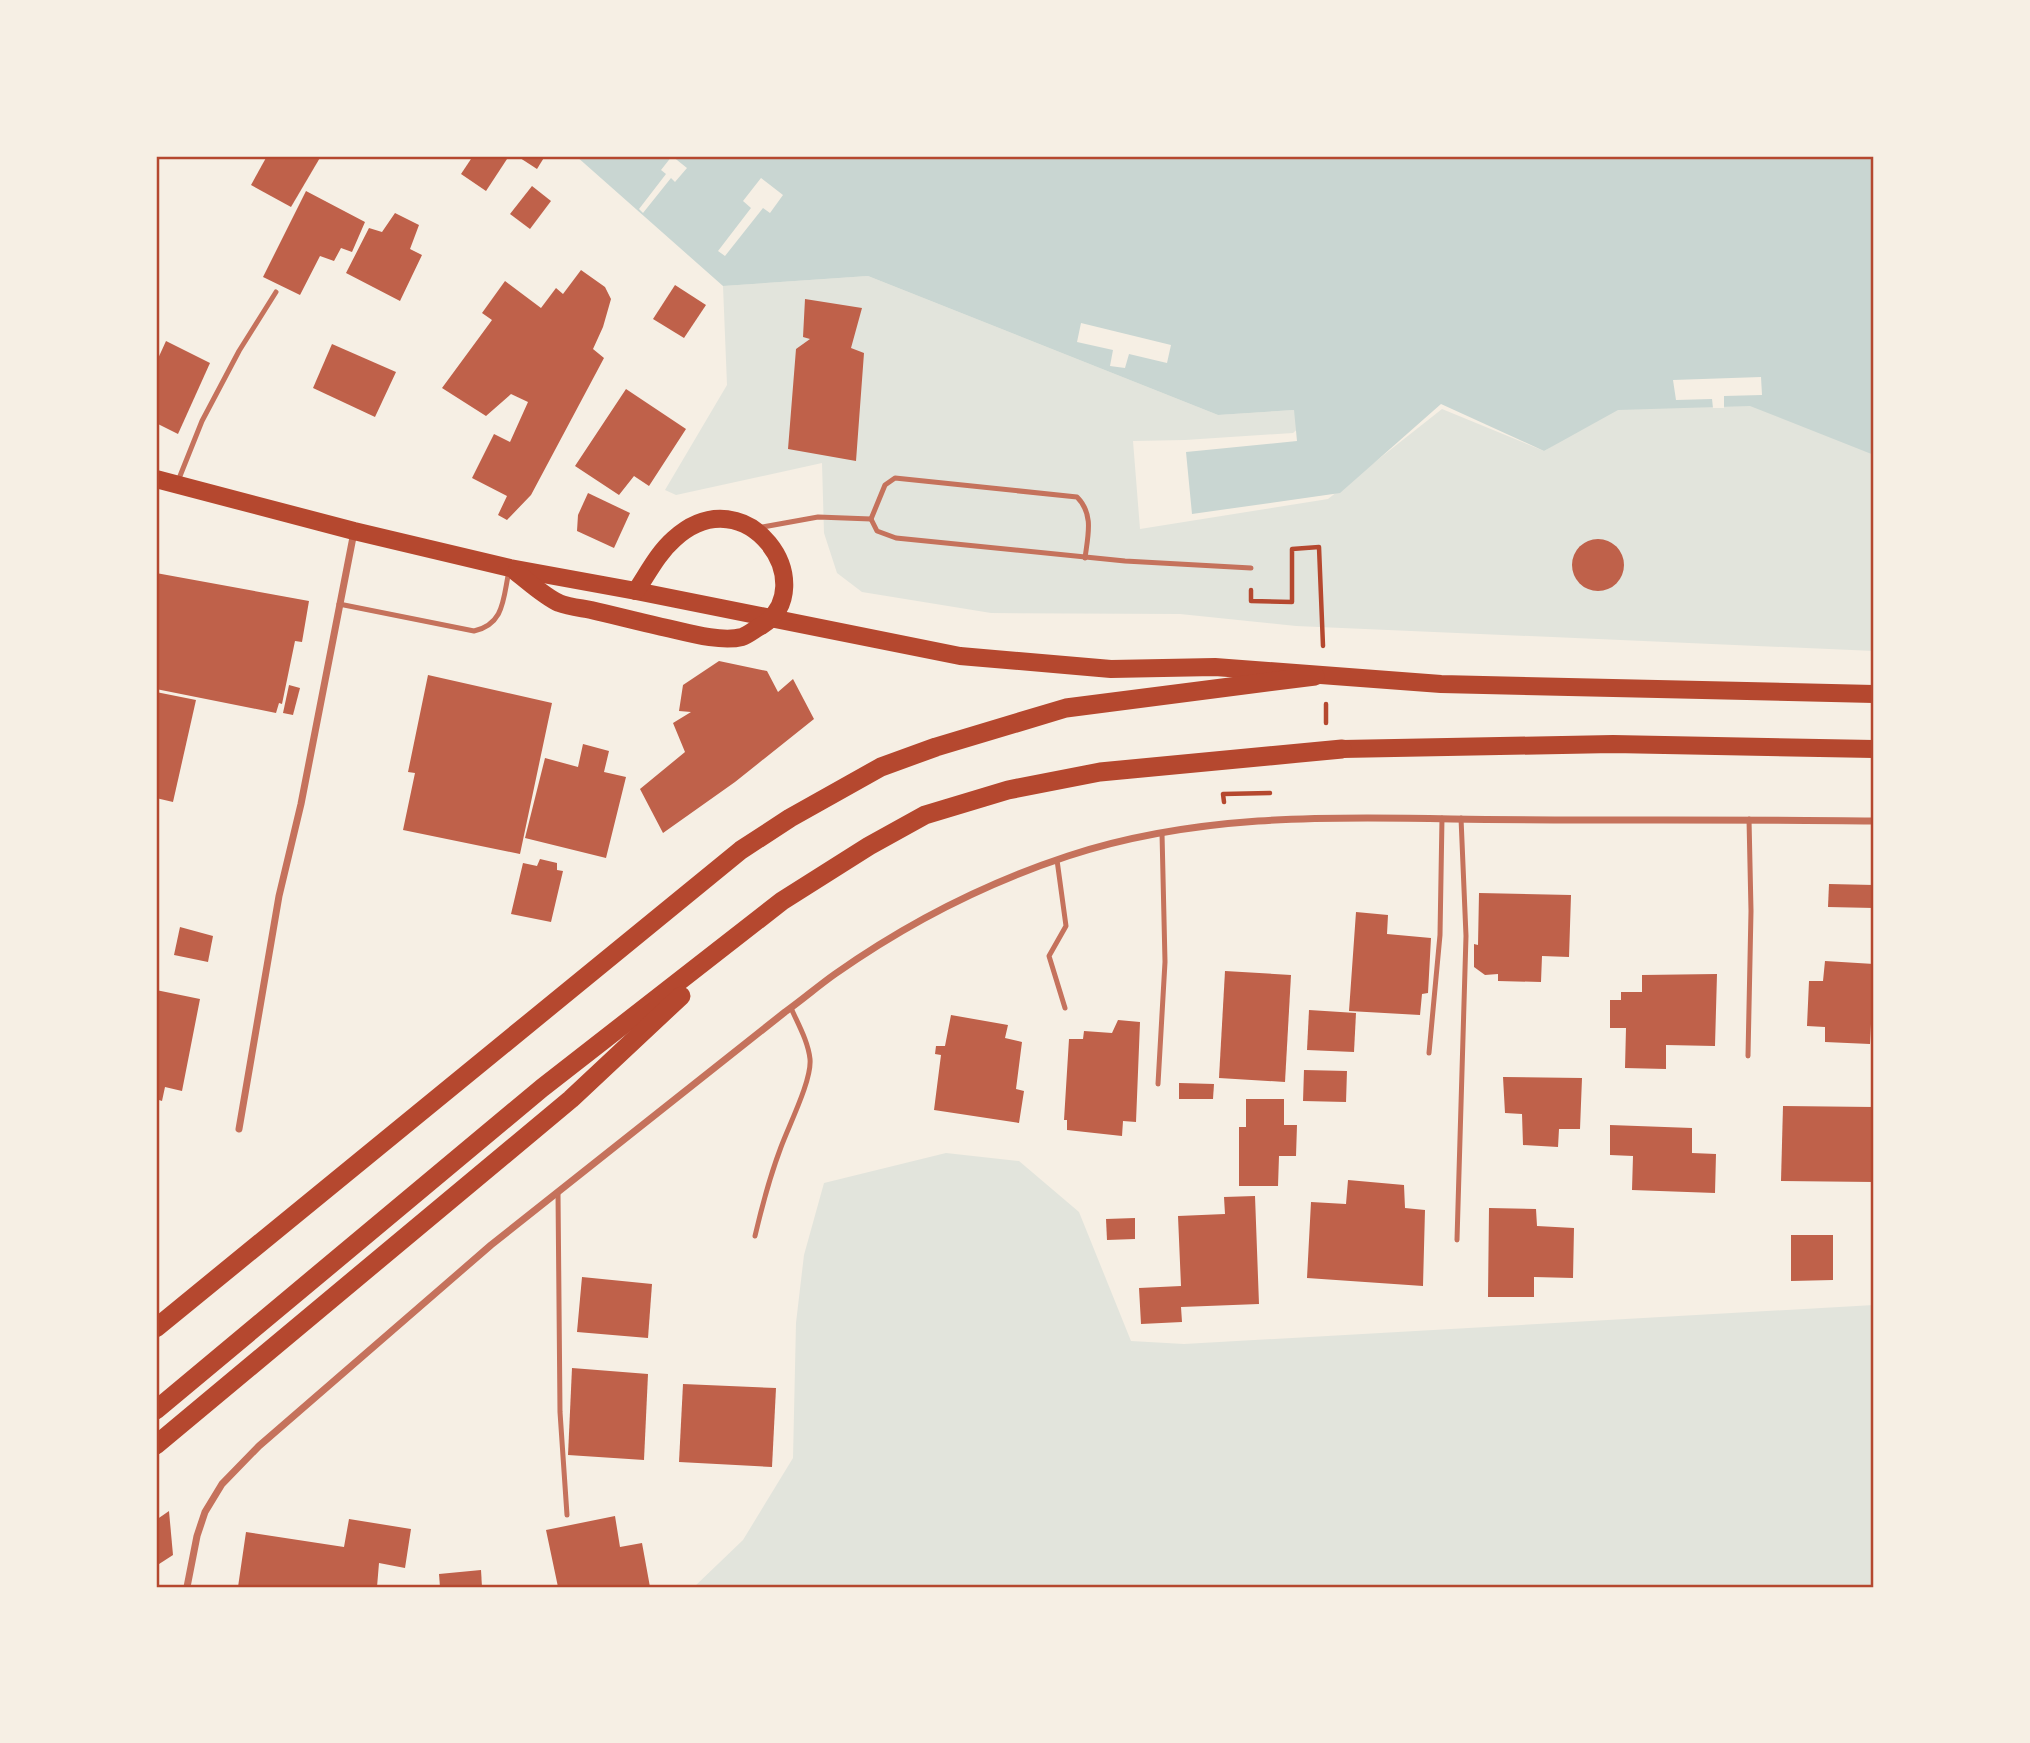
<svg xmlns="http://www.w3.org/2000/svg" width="2030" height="1743" viewBox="0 0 2030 1743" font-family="'Work Sans',sans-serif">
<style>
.green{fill:#e2e4dc}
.water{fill:#c9d6d2}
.pier{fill:#f6efe4}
.building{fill:#bf614a}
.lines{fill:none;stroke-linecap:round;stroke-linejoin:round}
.path{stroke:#b5482f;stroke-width:4.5}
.service{stroke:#c5725c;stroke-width:5}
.minor{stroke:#c5725c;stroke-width:7}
.primary{stroke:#b5482f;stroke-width:18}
.trunk{stroke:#b5482f;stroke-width:19}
.neatline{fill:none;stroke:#b5482f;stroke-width:2.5}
</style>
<rect width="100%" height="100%" fill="#f6efe4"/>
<!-- green -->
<g class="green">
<path d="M868,276L1218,415L1294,410L1301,426L1293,433L1185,440L1133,441L1140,529L1328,499L1442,409L1544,451L1666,377L1874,444V651L1296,626L1180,614L991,613L862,592L837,573L824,533L822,463L676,495L665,490L727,385L723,286Z"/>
<path d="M946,1153L1019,1161L1079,1212L1131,1341L1184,1344L1874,1305V1587H694L743,1540L793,1458L796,1323L804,1255L824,1183Z"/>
</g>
<!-- water -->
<path class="water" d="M576,156H1874V455L1750,406L1618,410L1544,451L1441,404L1340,493L1192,514L1186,452L1297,441L1294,410L1218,415L868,276L723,286Z"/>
<!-- pier -->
<g class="pier">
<path d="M672,156L687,168L675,182L671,178L643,213L639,209L666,174L661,170Z"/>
<path d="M761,178L783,195L770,213L763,208L725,256L718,251L751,208L743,201Z"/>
<path d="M1081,323L1171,345L1167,363L1129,354L1125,368L1110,366L1113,350L1077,342Z"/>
<path d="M1761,377L1762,395L1724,396V408H1713L1712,399L1676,400L1673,380Z"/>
</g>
<!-- building -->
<g class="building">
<path d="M267,156H321L291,207L251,185Z"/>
<path d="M473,156H509L486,191L461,174Z"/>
<path d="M517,156H545L537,169Z"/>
<path d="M532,186L551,201L530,229L510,214Z"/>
<path d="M306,191L365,222L352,252L341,248L334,261L320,256L300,295L263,277Z"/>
<path d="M395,213L419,225L410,249L422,255L400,301L346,273L369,228L382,232Z"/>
<path d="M581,270L605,287L611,299L603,327L593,349L604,358L531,495L507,520L498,515L507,496L472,478L494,434L510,442L528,402L511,394L486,416L442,388L492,320L482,313L505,281L541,308L556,288L563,294Z"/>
<path d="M675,285L706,305L684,338L653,319Z"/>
<path d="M805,299L862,308L851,348L864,353L856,461L788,449L796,349L810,339L803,337Z"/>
<path d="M166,341L210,363L178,434L156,423V363Z"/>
<path d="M332,344L396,372L375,417L313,388Z"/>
<path d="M626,389L686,429L649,486L634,476L619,495L575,466Z"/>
<path d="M588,493L630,513L614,548L577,531L578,515Z"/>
<circle cx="1598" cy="565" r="26"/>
<path d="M156,573L309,601L302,642L295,641L282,704L279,703L276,713L156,689Z"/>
<path d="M719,661L767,671L778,692L793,679L814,719L735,782L663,833L640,789L685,752L673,723L691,712L679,711L683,685Z"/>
<path d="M428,675L552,703L520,854L403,830L415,773L408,772Z"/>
<path d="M289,685L300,688L293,715L283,713Z"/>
<path d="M156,692L196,700L173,802L156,798Z"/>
<path d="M583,744L609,751L604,772L626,777L606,858L525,838L545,758L578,767Z"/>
<path d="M540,859L557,863V870L563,871L551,922L511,914L523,863L537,866Z"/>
<path d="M1829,884L1874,885V908L1828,907Z"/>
<path d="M1479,893L1571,895L1569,957L1542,956L1541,982L1498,981V974L1485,975L1474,967V944L1478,945Z"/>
<path d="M1356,912L1388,915L1387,934L1431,938L1428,993L1422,994L1420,1015L1349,1011Z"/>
<path d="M180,927L213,936L208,962L174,955Z"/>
<path d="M1825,961L1874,964L1870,1044L1825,1042V1027L1807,1026L1809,981H1823Z"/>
<path d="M1225,971L1291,975L1285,1082L1219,1078Z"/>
<path d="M1717,974L1715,1046L1666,1045V1069L1625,1068L1626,1028H1610V1000H1621V992H1642V975Z"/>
<path d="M156,990L200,999L182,1091L165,1087L162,1101L156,1099Z"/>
<path d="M1309,1010L1356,1013L1354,1052L1307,1050Z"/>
<path d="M951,1015L1008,1025L1005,1038L1022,1042L1016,1089L1024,1091L1019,1123L934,1110L941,1055L935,1054L936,1046H945Z"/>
<path d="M1118,1020L1140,1022L1136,1122L1123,1121L1122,1136L1067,1130V1120H1064L1069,1039H1083L1084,1031L1112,1033Z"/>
<path d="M1304,1070L1347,1071L1346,1102L1303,1101Z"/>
<path d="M1503,1077L1582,1078L1580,1129H1559L1558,1147L1523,1145L1522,1114L1505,1113Z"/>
<path d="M1179,1083L1214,1084L1213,1099H1179Z"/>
<path d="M1246,1099H1284V1125H1297L1296,1156H1279L1278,1186H1239V1127H1246Z"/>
<path d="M1783,1106L1874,1107V1182L1781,1181Z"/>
<path d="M1610,1125L1692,1128V1153L1716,1154L1715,1193L1632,1190L1633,1156L1610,1155Z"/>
<path d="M1348,1180L1404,1185L1405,1208L1425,1210L1423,1286L1307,1278L1311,1202L1346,1204Z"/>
<path d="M1255,1196L1259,1304L1181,1307L1182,1322L1141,1324L1139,1288L1181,1286L1178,1216L1225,1214L1224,1197Z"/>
<path d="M1489,1208L1536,1209L1537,1226L1574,1228L1573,1278L1534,1277V1297H1488Z"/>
<path d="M1135,1218V1239L1107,1240L1106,1219Z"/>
<path d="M1791,1235H1833V1280L1791,1281Z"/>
<path d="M582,1277L652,1284L648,1338L577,1332Z"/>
<path d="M572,1368L648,1374L644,1460L568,1455Z"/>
<path d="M683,1384L776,1388L772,1467L679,1462Z"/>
<path d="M169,1511L173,1555L156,1566V1520Z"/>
<path d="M615,1516L620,1547L642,1543L650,1587H558L546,1530Z"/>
<path d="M349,1519L411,1529L405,1568L379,1563L377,1587H238L246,1532L344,1547Z"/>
<path d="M481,1570L482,1587H440L439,1574Z"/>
</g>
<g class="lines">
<!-- path -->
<g class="path">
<path d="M1251,590V601L1292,602V549L1319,547L1323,646"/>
<path d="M1326,704V723"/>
<path d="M1224,802L1223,794L1270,793"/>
</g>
<!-- service -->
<g class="service">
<path d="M178,481L202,421L239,351L276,292"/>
<path d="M871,519L877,531L896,538L1125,561L1251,568"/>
<path d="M871,519L885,485L895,478L1077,497C1094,514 1088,535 1085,558"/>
<path d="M757,528L818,517L871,519"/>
<path d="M339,604L474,631C505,624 503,598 509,571"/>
<path d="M1057,860L1066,926L1049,956L1065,1008"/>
<path d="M1429,1053L1440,935L1442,818"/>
<path d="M1748,1056L1751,911L1749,819"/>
<path d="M1158,1084L1165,962L1162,833"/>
<path d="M558,1192L560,1412L567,1515"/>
<path d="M755,1236C762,1206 770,1176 781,1147C789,1125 812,1080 810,1059C808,1041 798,1024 791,1008"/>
<path d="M1457,1240L1466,936L1461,818"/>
</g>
<!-- minor -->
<g class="minor">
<path d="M239,1129L279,896L301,804L354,532"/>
<path d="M187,1587L197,1536L205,1512L222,1484L259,1446L491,1245L785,1012C802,1000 818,986 835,974C906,924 986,883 1068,856C1192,815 1323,816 1452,819C1593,821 1734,819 1874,821"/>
</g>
<!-- primary -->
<g class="primary">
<path d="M156,479L354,531L510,568L636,591L960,656L1111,669L1215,667L1441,684L1874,694"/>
<path d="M516,572C529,582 544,596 559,603C569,607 581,608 591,610C613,615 636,621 658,626C682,631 719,643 742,637C748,635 755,629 761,626C824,587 747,473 674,539C658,553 648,573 636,591"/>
<path d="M1342,749L1613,744L1874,749"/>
</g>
<!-- trunk -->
<g class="trunk">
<path d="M156,1328L741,850L790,818L881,767L936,747L1066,708L1315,676"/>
<path d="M156,1410L542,1088L782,901L869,846L925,815L1008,790L1100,772L1342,749"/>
<path d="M156,1445L571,1099L681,996"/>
</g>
</g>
<!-- border -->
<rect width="2030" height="1743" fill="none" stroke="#f6efe4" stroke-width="315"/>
<rect x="158" y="158" width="1714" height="1428" class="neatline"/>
</svg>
